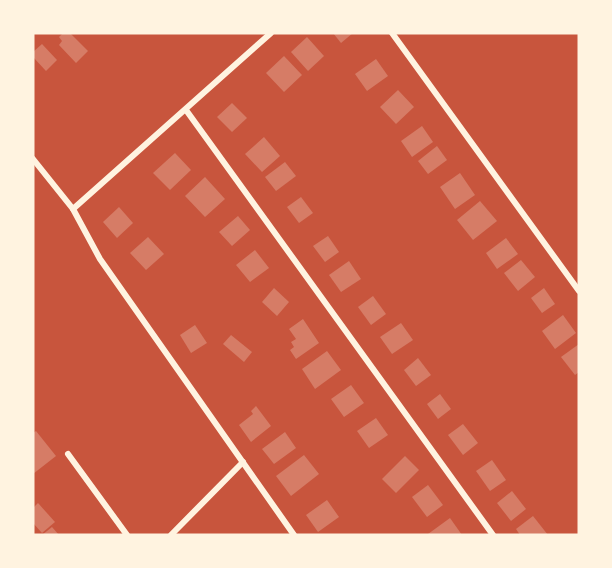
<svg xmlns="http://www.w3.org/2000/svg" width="612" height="568" viewBox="0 0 612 568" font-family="Figtree,sans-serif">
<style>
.building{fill:#d67c66}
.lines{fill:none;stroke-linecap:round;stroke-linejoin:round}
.minor{stroke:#fff3e0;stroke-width:6}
</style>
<rect width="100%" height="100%" fill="#c8553d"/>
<!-- building -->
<g class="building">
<path d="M63,33H70L88,51L76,63L59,45L62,41L59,37Z"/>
<path d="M333,33H353L341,43Z"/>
<path d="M307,37L324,56L308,71L291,52Z"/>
<path d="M42,44L57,60L46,71L33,57V52Z"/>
<path d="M284,56L302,75L284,92L266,73Z"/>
<path d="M376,59L388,76L367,91L355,74Z"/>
<path d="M398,90L414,107L396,124L380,107Z"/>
<path d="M232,103L247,118L232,132L217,117Z"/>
<path d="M422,126L433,142L412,157L401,141Z"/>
<path d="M264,137L280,156L262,172L245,154Z"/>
<path d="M437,146L447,160L428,174L418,161Z"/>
<path d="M175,153L191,170L170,190L153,173Z"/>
<path d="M285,162L296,176L276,191L265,177Z"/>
<path d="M460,173L475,195L455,209L440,187Z"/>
<path d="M205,177L225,199L205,217L185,196Z"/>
<path d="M301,197L313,213L299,223L287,207Z"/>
<path d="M480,201L497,221L473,240L457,220Z"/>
<path d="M119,207L133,223L117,238L103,222Z"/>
<path d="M238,216L250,230L232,246L219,232Z"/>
<path d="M328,236L339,252L325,262L313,246Z"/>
<path d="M148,237L164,254L146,270L130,253Z"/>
<path d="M506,238L518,254L497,269L486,253Z"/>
<path d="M255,250L269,268L250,282L236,265Z"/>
<path d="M521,260L535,277L518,291L504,273Z"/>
<path d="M349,261L361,279L341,292L329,275Z"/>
<path d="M274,288L289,302L277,316L262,302Z"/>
<path d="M544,288L555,304L542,313L531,298Z"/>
<path d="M373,296L386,314L371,325L358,307Z"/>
<path d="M563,315L576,333L555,349L542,331Z"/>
<path d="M303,319L319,343L296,359L290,350L294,347L291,342L296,339L289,329Z"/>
<path d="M401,323L413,340L392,354L380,337Z"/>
<path d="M195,325L207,343L191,353L180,335Z"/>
<path d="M231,335L252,352L244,362L223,344Z"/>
<path d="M579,344V372L575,375L561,357Z"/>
<path d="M327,351L341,370L315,389L302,369Z"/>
<path d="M418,358L431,375L416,386L404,370Z"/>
<path d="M351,385L364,403L344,417L331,399Z"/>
<path d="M440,394L451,409L438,419L427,404Z"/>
<path d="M256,406L271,426L251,442L239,425L253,414L251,411Z"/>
<path d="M376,418L388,435L369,448L357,431Z"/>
<path d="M463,424L478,443L463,455L448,435Z"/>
<path d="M36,431L56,456L33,474V433Z"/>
<path d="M285,432L296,448L274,464L262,449Z"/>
<path d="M304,455L319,474L291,496L276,476Z"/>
<path d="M405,456L419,470L396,493L382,479Z"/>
<path d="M492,460L506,480L490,491L476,471Z"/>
<path d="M428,485L443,505L427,517L412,497Z"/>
<path d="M512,491L526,509L511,521L497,503Z"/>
<path d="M327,500L339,517L318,532L306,515Z"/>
<path d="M38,503L55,522L42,533L33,523V508Z"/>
<path d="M533,516L548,535H520L516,529Z"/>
<path d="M450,518L462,535H429L428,534Z"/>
<path d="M52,527L59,535H42Z"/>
</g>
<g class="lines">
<!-- minor -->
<g class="minor">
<path d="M392,33L579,291"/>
<path d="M186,110L493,535"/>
<path d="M33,159L73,209L100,259L294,535"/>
<path d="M73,209L271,33"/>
<path d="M68,454L127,535"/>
<path d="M171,535L243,462"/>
</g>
</g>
<!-- border -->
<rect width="612" height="568" fill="none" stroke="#fff3e0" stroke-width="69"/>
</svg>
